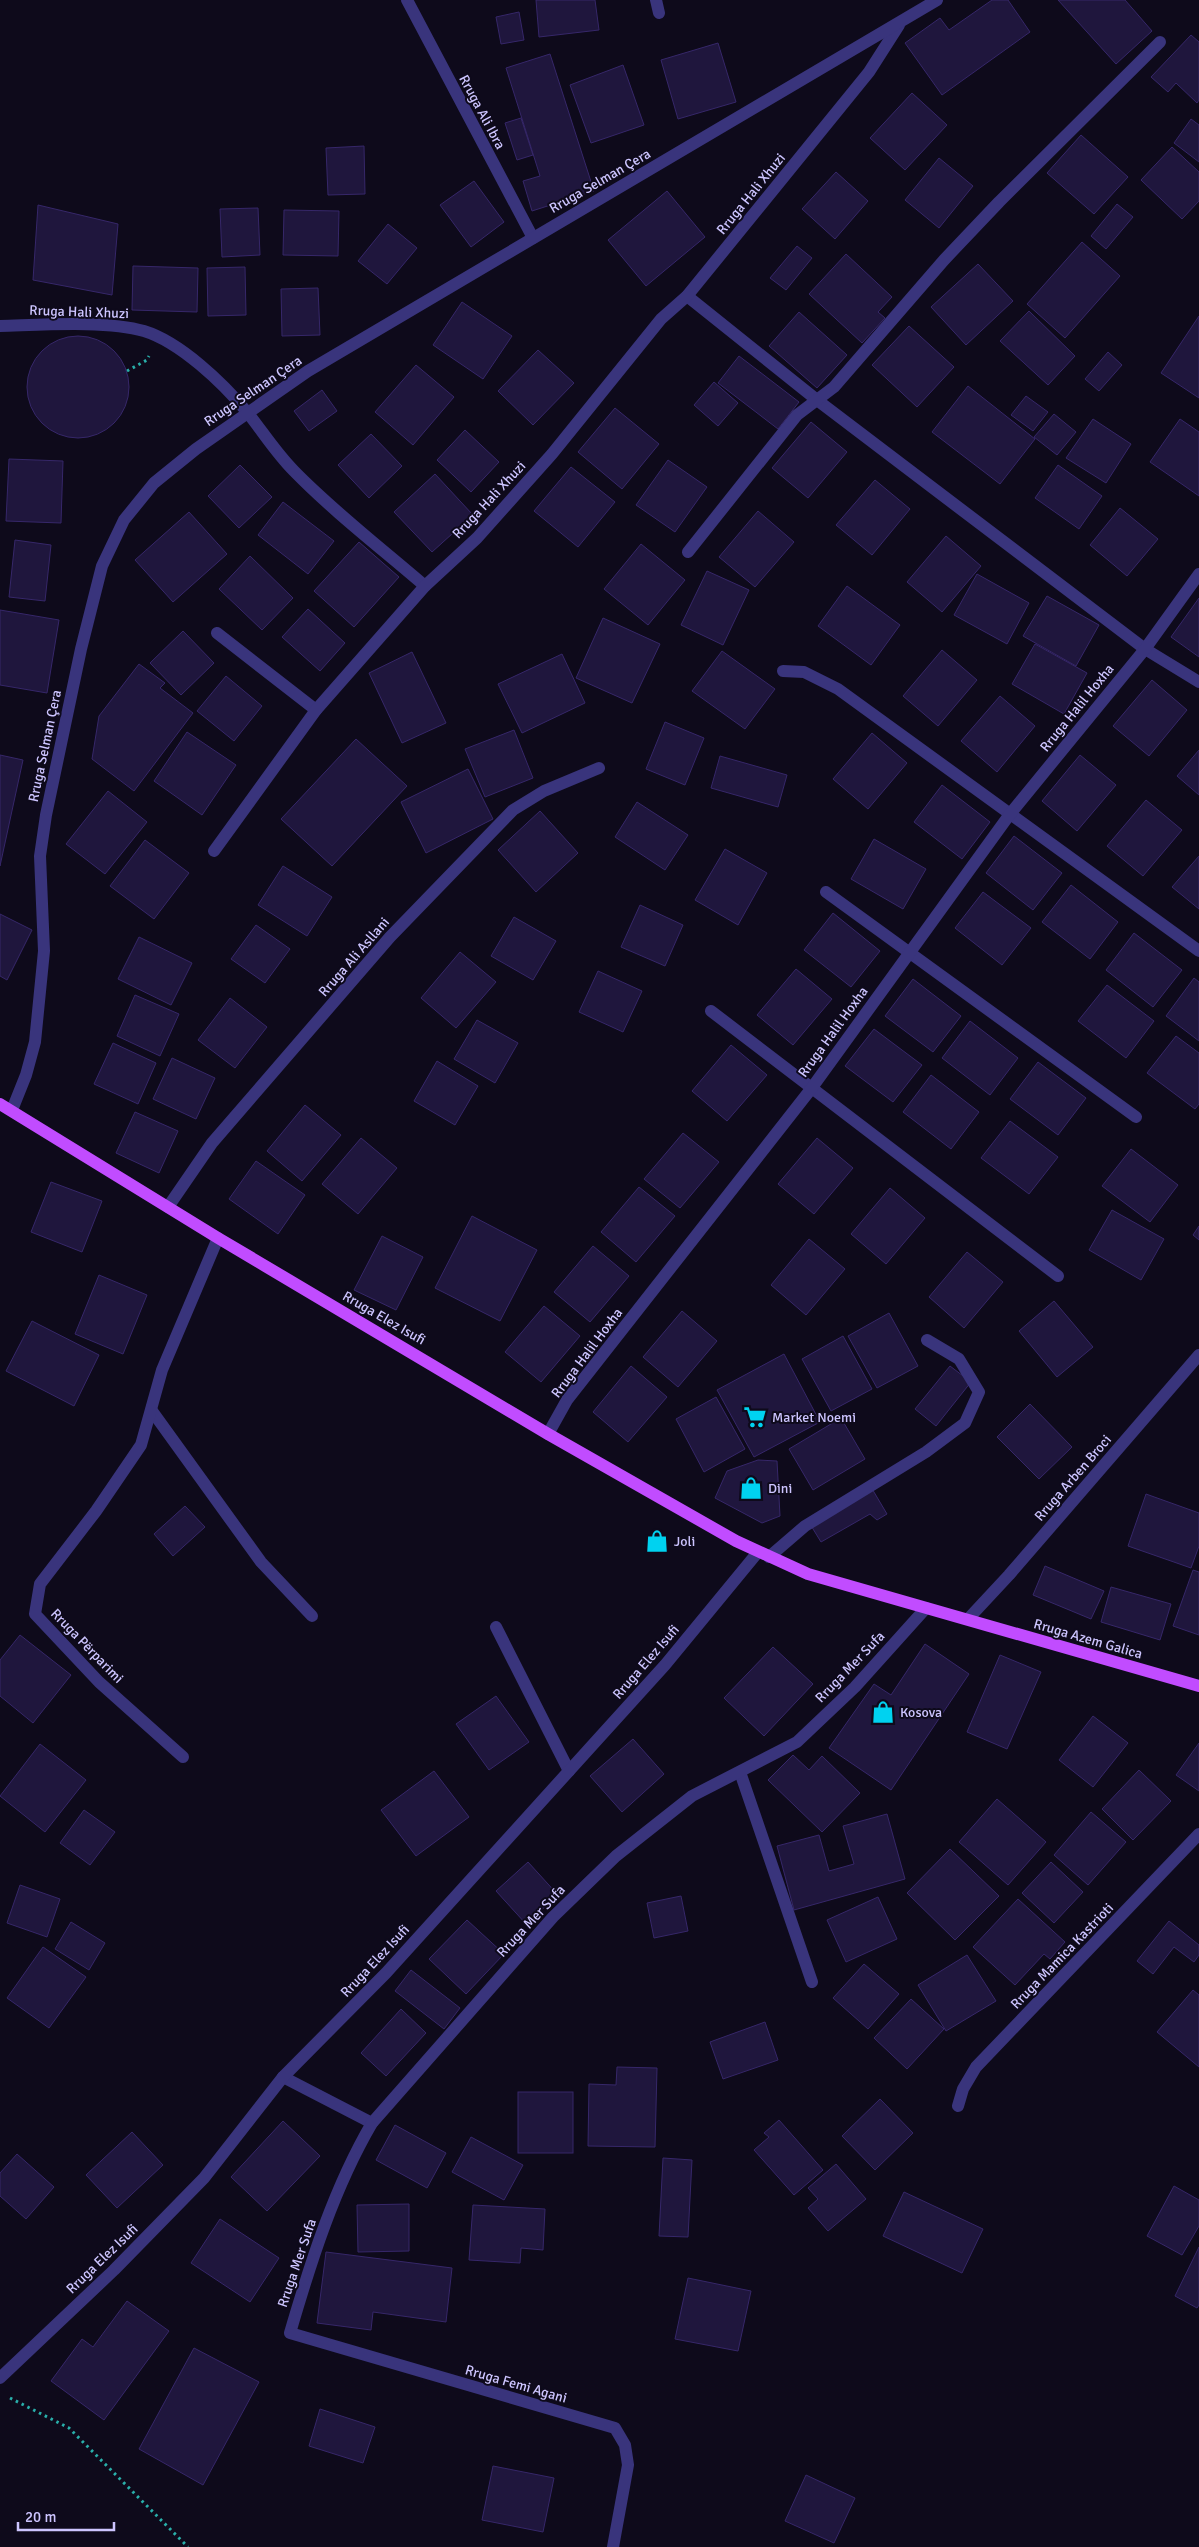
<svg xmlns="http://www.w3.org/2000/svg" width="1199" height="2547" viewBox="0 0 1199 2547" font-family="Signika,sans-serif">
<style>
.building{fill:#1f163d;stroke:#362769}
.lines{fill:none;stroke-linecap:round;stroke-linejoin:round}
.path{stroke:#29afaa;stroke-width:3;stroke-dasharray:2.5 4;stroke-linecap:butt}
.minor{stroke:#39347c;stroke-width:12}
.major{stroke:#c14cff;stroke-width:12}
.labels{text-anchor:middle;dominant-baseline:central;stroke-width:4;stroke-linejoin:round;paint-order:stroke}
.street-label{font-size:14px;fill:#cdc5ff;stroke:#0e0a1b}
.poi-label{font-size:14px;fill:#cdc5ff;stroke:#0e0a1b;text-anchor:start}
</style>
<rect width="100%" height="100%" fill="#0e0a1b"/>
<!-- building -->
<g class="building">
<path d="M536,0H595L599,30L539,37Z"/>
<path d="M992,0H1008L1030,32L942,95L905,43L940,18L949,30Z"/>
<path d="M1058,0H1125L1152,31L1116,64Z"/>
<path d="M519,12L524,40L501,44L496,17Z"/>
<path d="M1191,35L1199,42V100L1197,103L1176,83L1168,92L1151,77Z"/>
<path d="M718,43L736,102L678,119L661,60Z"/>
<path d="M550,54L594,191L532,211L523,181L540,176L506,68Z"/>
<path d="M623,65L644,125L591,143L570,85Z"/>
<path d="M912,93L947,125L905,170L870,138Z"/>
<path d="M521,118L533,155L517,160L505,123Z"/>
<path d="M1191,119L1199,125V162L1174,143Z"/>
<path d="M1081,135L1128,177L1094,214L1047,173Z"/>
<path d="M364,146L365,194L328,195L326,148Z"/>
<path d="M1172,147L1199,172V201L1182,219L1141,180Z"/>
<path d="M939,158L973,186L939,228L905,200Z"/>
<path d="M836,172L868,201L835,239L802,209Z"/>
<path d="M474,181L504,222L471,247L440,205Z"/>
<path d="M667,191L705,237L646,286L608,240Z"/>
<path d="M1117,204L1133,217L1106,249L1091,236Z"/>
<path d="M38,205L118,224L112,295L33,280Z"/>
<path d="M258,208L260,255L222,257L220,209Z"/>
<path d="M284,210L339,211L338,256L283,255Z"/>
<path d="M388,224L417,248L387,284L358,261Z"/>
<path d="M1082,242L1120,276L1065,338L1027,304Z"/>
<path d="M797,246L812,258L786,290L770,278Z"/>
<path d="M846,254L892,297L878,312L885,318L862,343L809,294Z"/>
<path d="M978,264L1013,301L966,345L931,307Z"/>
<path d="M133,266L198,268L197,312L132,310Z"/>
<path d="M245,267L246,315L208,316L207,268Z"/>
<path d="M318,288L320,335L282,336L281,289Z"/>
<path d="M462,302L512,336L483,379L433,345Z"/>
<path d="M1029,311L1075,356L1048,385L1000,341Z"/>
<path d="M799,312L847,355L817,388L769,346Z"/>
<path d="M1199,316V398L1161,373Z"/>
<path d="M909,326L954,367L917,407L872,365Z"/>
<circle cx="78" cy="387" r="51"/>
<path d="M538,350L574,383L533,425L498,391Z"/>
<path d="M1108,352L1122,365L1099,391L1085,379Z"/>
<path d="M739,356L799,402L778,429L718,383Z"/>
<path d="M416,365L454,397L413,445L375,412Z"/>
<path d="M714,382L738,403L718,426L694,405Z"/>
<path d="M968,386L1035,439L1000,484L932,432Z"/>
<path d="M322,390L337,411L309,431L294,411Z"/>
<path d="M1026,396L1048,412L1033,431L1011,415Z"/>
<path d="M615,408L659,444L622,489L578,452Z"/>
<path d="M1054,414L1076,432L1057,455L1034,437Z"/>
<path d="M1093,419L1131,444L1106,483L1066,458Z"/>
<path d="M1180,419L1199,432V496L1150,462Z"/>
<path d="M811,422L847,452L808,498L772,468Z"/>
<path d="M465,430L499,462L471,492L437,460Z"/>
<path d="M371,434L402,466L369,498L338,465Z"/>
<path d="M9,459L63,461L61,523L6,521Z"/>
<path d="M668,460L707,487L675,532L636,505Z"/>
<path d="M240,465L272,497L239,528L208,496Z"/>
<path d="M1058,465L1102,496L1079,529L1035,498Z"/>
<path d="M571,467L615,502L578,547L534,511Z"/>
<path d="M435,474L473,515L432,552L394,512Z"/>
<path d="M875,480L910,509L872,555L836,525Z"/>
<path d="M283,502L334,541L308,574L258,535Z"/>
<path d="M1120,508L1158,539L1127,576L1090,545Z"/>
<path d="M758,511L794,542L755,587L719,557Z"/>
<path d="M189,512L227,554L173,602L135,560Z"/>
<path d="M946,536L981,566L942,612L907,582Z"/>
<path d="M15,540L51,545L45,601L9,597Z"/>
<path d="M359,542L399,577L354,627L314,591Z"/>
<path d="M641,544L685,580L648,625L604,589Z"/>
<path d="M250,556L293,598L262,630L219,589Z"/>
<path d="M707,571L749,590L723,645L681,625Z"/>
<path d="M977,574L1029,603L1007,644L954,615Z"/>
<path d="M847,586L900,625L871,665L818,626Z"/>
<path d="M1047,596L1099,625L1076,666L1023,636Z"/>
<path d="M1199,598V657L1171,637Z"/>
<path d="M308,609L345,643L320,671L282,637Z"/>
<path d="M0,610L59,620L47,693L0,685Z"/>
<path d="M603,618L660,644L632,703L576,678Z"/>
<path d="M183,631L214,663L181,695L150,663Z"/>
<path d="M1035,644L1087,673L1064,714L1012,684Z"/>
<path d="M942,650L977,680L938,726L903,696Z"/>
<path d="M722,651L775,689L745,729L692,691Z"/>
<path d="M412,652L446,723L402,743L369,673Z"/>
<path d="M562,654L585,703L522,733L498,684Z"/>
<path d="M139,664L165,683L160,688L193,713L134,791L92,759L99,716Z"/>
<path d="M226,676L262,706L234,741L197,711Z"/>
<path d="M1152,680L1187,710L1149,756L1113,726Z"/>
<path d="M1000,696L1035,726L997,772L961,741Z"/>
<path d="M665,722L704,738L685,785L646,769Z"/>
<path d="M514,730L533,778L485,797L465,749Z"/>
<path d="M187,732L236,765L202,815L154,781Z"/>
<path d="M872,733L907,763L868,809L833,779Z"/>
<path d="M356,739L407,786L332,866L281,819Z"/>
<path d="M1199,750V795L1177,776Z"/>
<path d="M0,755L23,760L0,866Z"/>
<path d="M1080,755L1116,785L1077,831L1042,801Z"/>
<path d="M720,756L787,775L778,807L711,788Z"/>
<path d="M468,769L493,819L426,853L401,802Z"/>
<path d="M942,785L990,822L962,859L914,822Z"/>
<path d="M108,791L147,822L105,874L66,844Z"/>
<path d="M1146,800L1182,830L1143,876L1107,846Z"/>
<path d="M637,802L688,835L665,870L615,837Z"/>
<path d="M540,811L578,853L536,892L498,850Z"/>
<path d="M1014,836L1062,873L1033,910L986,873Z"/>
<path d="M874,839L926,869L903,909L851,879Z"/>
<path d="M145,840L189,873L154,919L110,886Z"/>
<path d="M725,849L767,873L738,925L695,900Z"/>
<path d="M1199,856V909L1172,887Z"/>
<path d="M283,866L332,897L307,936L258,905Z"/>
<path d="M1071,885L1118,922L1090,959L1042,922Z"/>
<path d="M983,892L1031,928L1002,965L955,928Z"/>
<path d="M640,905L683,925L665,966L621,947Z"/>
<path d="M833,913L880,951L851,987L804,950Z"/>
<path d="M0,914L32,930L7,980L0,976Z"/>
<path d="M514,917L556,941L533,980L491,956Z"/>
<path d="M256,925L290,949L265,983L231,959Z"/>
<path d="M1134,933L1182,970L1153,1007L1106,970Z"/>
<path d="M139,937L192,963L171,1005L118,979Z"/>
<path d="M460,952L496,982L456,1028L421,998Z"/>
<path d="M796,969L832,999L793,1045L757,1015Z"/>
<path d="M598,971L642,991L623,1032L579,1012Z"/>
<path d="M1194,978L1199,982V1041L1166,1016Z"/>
<path d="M913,979L961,1016L933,1052L885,1016Z"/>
<path d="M1107,985L1154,1021L1126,1058L1078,1021Z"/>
<path d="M135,995L179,1014L160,1056L117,1036Z"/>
<path d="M230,998L267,1027L235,1068L198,1040Z"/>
<path d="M477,1020L518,1043L495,1083L454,1059Z"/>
<path d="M970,1021L1018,1058L990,1095L942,1058Z"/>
<path d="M874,1029L922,1065L893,1102L845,1066Z"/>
<path d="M1176,1036L1199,1053V1104L1195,1109L1147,1073Z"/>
<path d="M113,1043L156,1063L138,1104L94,1084Z"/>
<path d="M731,1045L767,1075L727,1121L692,1091Z"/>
<path d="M172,1058L215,1078L196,1119L153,1099Z"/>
<path d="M437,1061L478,1086L455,1125L414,1101Z"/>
<path d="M1038,1062L1086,1098L1058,1135L1010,1099Z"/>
<path d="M931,1075L979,1112L951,1149L903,1112Z"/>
<path d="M305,1105L341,1135L302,1181L267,1151Z"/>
<path d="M135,1112L178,1131L159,1173L116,1153Z"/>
<path d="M1010,1121L1058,1157L1029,1194L981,1158Z"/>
<path d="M683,1133L719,1162L680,1208L644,1179Z"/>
<path d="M361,1138L397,1168L358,1214L322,1184Z"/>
<path d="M817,1138L853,1168L814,1214L778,1184Z"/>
<path d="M1131,1149L1178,1185L1150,1222L1102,1186Z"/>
<path d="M256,1161L305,1195L278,1234L229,1199Z"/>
<path d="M51,1182L102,1201L82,1252L31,1232Z"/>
<path d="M639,1187L675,1216L636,1262L601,1232Z"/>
<path d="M890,1188L925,1218L886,1264L851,1234Z"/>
<path d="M1112,1210L1164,1239L1141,1280L1089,1250Z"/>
<path d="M472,1216L537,1250L500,1321L435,1288Z"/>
<path d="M1199,1226V1240L1193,1235Z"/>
<path d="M382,1236L423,1257L396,1310L354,1290Z"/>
<path d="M809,1239L845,1269L806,1315L771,1285Z"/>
<path d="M593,1246L629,1276L590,1322L554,1292Z"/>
<path d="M967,1252L1003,1282L964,1328L929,1297Z"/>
<path d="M99,1275L147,1295L123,1354L75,1334Z"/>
<path d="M1054,1301L1093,1347L1057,1377L1019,1331Z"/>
<path d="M544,1306L580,1336L541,1382L505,1352Z"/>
<path d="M682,1311L717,1341L678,1387L643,1357Z"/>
<path d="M889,1313L918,1366L877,1388L848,1336Z"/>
<path d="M32,1321L99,1355L74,1406L6,1371Z"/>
<path d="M843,1336L872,1389L831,1411L802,1359Z"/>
<path d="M784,1354L820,1422L754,1457L717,1390Z"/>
<path d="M631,1366L667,1397L628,1442L593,1412Z"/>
<path d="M950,1366L971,1382L936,1426L915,1409Z"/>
<path d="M716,1397L745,1449L704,1472L676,1419Z"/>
<path d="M1030,1404L1072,1447L1039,1479L997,1437Z"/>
<path d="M841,1418L865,1459L813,1490L789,1449Z"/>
<path d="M758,1460L777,1461L780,1516L762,1523L715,1498L727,1471Z"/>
<path d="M871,1487L887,1514L877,1520L870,1514L821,1542L810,1524Z"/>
<path d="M1146,1494L1199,1513V1546L1191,1568L1128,1546Z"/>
<path d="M185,1506L205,1527L173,1556L154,1534Z"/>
<path d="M1045,1566L1104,1591L1091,1619L1033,1595Z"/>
<path d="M1193,1570L1199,1572V1635L1173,1626Z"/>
<path d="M1111,1587L1171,1604L1160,1640L1101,1622Z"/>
<path d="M20,1635L71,1675L33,1723L0,1696V1660Z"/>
<path d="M925,1644L969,1674L891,1790L829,1748L874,1684L891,1695Z"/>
<path d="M773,1647L813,1684L764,1736L724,1698Z"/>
<path d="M1000,1655L1041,1672L1007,1749L967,1732Z"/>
<path d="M496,1696L529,1742L489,1770L456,1724Z"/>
<path d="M1093,1716L1128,1743L1093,1787L1059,1760Z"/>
<path d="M633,1739L664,1774L622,1812L590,1776Z"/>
<path d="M1199,1743V1791L1176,1775Z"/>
<path d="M40,1744L86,1780L45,1832L0,1796Z"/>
<path d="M793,1755L809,1770L822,1756L860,1793L822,1832L768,1780Z"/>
<path d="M1139,1770L1171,1801L1133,1840L1102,1809Z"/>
<path d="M434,1771L469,1817L416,1856L381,1810Z"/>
<path d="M997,1799L1046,1842L1008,1885L959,1842Z"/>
<path d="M84,1810L115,1832L90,1865L60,1843Z"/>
<path d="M1091,1812L1126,1842L1088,1885L1054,1855Z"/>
<path d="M887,1814L905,1879L794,1910L777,1846L819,1835L829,1871L854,1864L843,1826Z"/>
<path d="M950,1849L999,1896L955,1940L907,1893Z"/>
<path d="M528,1862L558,1895L526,1924L496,1891Z"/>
<path d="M1051,1862L1083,1892L1054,1923L1022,1893Z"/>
<path d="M20,1885L60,1899L47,1937L7,1923Z"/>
<path d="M681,1896L688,1931L654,1938L647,1903Z"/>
<path d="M878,1897L897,1939L846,1962L827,1920Z"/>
<path d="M1018,1899L1065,1942L1050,1959L1044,1954L1015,1985L973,1947Z"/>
<path d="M467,1920L504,1954L466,1994L429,1959Z"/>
<path d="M1169,1921L1199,1945V1955L1194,1962L1174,1947L1153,1974L1137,1961Z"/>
<path d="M71,1922L105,1943L89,1970L55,1949Z"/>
<path d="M43,1947L86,1977L49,2028L7,1998Z"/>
<path d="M967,1955L996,2001L946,2031L918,1985Z"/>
<path d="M864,1964L899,1994L868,2029L833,1998Z"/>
<path d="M411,1970L460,2008L444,2029L395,1991Z"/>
<path d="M1193,1990L1199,1995V2067L1157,2032Z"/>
<path d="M911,1999L944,2029L907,2069L874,2038Z"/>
<path d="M401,2009L426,2033L386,2076L361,2053Z"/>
<path d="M765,2022L778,2060L723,2079L710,2042Z"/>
<path d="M617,2067L657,2068L655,2147L588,2146L589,2084L616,2085Z"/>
<rect x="518" y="2092" width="55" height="61"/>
<path d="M880,2099L913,2133L875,2170L842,2136Z"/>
<path d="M779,2120L823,2170L794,2195L754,2150L769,2137L764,2133Z"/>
<path d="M283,2121L320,2156L267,2211L231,2177Z"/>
<path d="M395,2125L446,2153L427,2188L376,2160Z"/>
<path d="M132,2132L163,2165L117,2208L86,2175Z"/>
<path d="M471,2137L523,2165L504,2200L452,2172Z"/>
<path d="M17,2154L54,2187L26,2219L0,2196V2173Z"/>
<path d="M663,2158L692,2160L688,2237L659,2236Z"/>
<path d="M836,2164L866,2199L828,2231L808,2208L818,2199L808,2188Z"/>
<path d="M1174,2186L1199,2200V2226L1182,2255L1147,2236Z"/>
<path d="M904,2192L983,2229L962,2273L883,2236Z"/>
<path d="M409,2204V2251L358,2252L357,2205Z"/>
<path d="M473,2205L545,2209L543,2250L521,2248L520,2263L469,2260Z"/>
<path d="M220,2219L279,2258L250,2302L191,2263Z"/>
<path d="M1199,2247V2305L1197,2308L1175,2296Z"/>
<path d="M326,2252L452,2268L446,2322L373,2312L371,2330L317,2323Z"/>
<path d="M688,2278L751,2291L738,2351L675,2339Z"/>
<path d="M127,2301L169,2331L104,2420L51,2381L82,2339L93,2347Z"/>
<path d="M194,2348L259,2382L203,2485L139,2449Z"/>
<path d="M320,2409L375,2427L363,2463L309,2446Z"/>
<path d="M493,2466L554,2478L543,2532L482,2520Z"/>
<path d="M806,2475L855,2498L834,2543L785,2521Z"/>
</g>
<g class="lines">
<!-- path -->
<g class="path">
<path d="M127,371L147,360L149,356"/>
<path d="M10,2398L69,2428L188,2547"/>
</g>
<!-- minor -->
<g class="minor">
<path d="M407,0L533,238"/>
<path d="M656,0L659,13"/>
<path d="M687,296L817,400L1145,649L1199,682"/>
<path d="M0,326C39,325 107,320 144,331C180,342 223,383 247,412C263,432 276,453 294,471C334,512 381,548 425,586"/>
<path d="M688,552L797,415L834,387L944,260L999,202L1160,42"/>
<path d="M217,633L316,710"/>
<path d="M783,671L804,672L838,689L1199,951"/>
<path d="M214,851L316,710L425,586L477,538L552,454L661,319L687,296L869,72L899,25"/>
<path d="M826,892L1136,1117"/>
<path d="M711,1011L1058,1276"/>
<path d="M12,1110L26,1075L35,1042L44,951L40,856L46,815L81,649L102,566L124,520L154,483L196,449L308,371L937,0"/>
<path d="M168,1207L212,1143L390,937L513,810L544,791L599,768"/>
<path d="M152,1411L261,1562L312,1616"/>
<path d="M548,1434L567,1400L811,1089L1010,814L1145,649L1199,574"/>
<path d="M769,1557L805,1526L926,1452L965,1423L979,1392L959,1359L927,1340"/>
<path d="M969,1618L1009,1575L1199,1355"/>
<path d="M496,1627L569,1771"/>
<path d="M183,1757L99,1682L35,1614L40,1584L96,1511L141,1445L162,1370L218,1238"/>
<path d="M740,1772L812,1982"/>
<path d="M283,2077L372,2123"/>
<path d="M958,2106L963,2089L976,2067L1199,1834"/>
<path d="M0,2378L114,2270L204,2178L283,2077L386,1973L665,1665L758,1552"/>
<path d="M613,2547L628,2465L625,2445L615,2428L290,2333C311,2261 334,2188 372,2123L553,1917L616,1856L692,1796L797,1742L855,1687L926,1608"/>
</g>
<!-- major -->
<path class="major" d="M0,1104L218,1238L548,1434L736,1541L808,1574L1199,1686"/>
</g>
<!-- icons -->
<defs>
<symbol id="supermarket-bare" viewBox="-9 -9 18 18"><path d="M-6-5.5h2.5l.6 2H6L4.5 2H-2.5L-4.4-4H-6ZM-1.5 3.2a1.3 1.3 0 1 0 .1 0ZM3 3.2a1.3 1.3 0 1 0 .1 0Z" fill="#00d2f0" stroke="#0e0a1b" stroke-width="2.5" paint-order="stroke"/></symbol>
<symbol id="shop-bare" viewBox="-9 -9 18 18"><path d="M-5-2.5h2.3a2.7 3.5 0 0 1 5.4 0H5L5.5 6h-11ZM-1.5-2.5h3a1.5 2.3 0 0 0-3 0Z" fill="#00d2f0" stroke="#0e0a1b" stroke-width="2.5" paint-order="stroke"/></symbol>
</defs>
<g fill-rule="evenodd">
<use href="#supermarket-bare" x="739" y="1401" width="32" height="32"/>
<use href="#shop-bare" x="735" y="1472" width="32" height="32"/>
<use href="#shop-bare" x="641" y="1525" width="32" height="32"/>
<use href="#shop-bare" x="867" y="1696" width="32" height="32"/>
</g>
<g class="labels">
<!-- street labels -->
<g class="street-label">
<text transform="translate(482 112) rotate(62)">Rruga Ali Ibra</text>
<text transform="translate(600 181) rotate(-30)">Rruga Selman Çera</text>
<text transform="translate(751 194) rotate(-51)">Rruga Hali Xhuzi</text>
<text transform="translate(79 312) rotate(2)">Rruga Hali Xhuzi</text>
<text transform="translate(253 391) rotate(-34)">Rruga Selman Çera</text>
<text transform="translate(489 500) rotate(-47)">Rruga Hali Xhuzi</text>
<text transform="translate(1077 708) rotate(-51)">Rruga Halil Hoxha</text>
<text transform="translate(45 746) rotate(-78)">Rruga Selman Çera</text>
<text transform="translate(354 957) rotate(-49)">Rruga Ali Asllani</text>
<text transform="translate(833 1032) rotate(-54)">Rruga Halil Hoxha</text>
<text transform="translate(384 1318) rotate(30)">Rruga Elez Isufi</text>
<text transform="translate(587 1353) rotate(-53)">Rruga Halil Hoxha</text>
<text transform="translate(1073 1478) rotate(-49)">Rruga Arben Broci</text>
<text transform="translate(1088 1639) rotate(16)">Rruga Azem Galica</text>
<text transform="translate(87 1646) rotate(46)">Rruga Përparimi</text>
<text transform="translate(646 1662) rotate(-49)">Rruga Elez Isufi</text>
<text transform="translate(850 1667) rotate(-46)">Rruga Mer Sufa</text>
<text transform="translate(531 1921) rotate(-47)">Rruga Mer Sufa</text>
<text transform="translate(1062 1956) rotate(-46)">Rruga Mamica Kastrioti</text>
<text transform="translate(375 1961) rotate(-47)">Rruga Elez Isufi</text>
<text transform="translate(102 2259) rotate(-44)">Rruga Elez Isufi</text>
<text transform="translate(297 2263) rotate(-71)">Rruga Mer Sufa</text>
<text transform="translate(516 2384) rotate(16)">Rruga Femi Agani</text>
</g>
<!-- poi labels -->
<g class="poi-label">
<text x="772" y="1417">Market Noemi</text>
<text x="768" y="1488">Dini</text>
<text x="674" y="1541">Joli</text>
<text x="900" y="1712">Kosova</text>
</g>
</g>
<!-- scale -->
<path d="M18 2522v8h96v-8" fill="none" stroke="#cdc5ff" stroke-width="2.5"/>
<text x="25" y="2522" font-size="15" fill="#cdc5ff" stroke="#0e0a1b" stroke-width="4" paint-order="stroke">20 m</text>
</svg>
